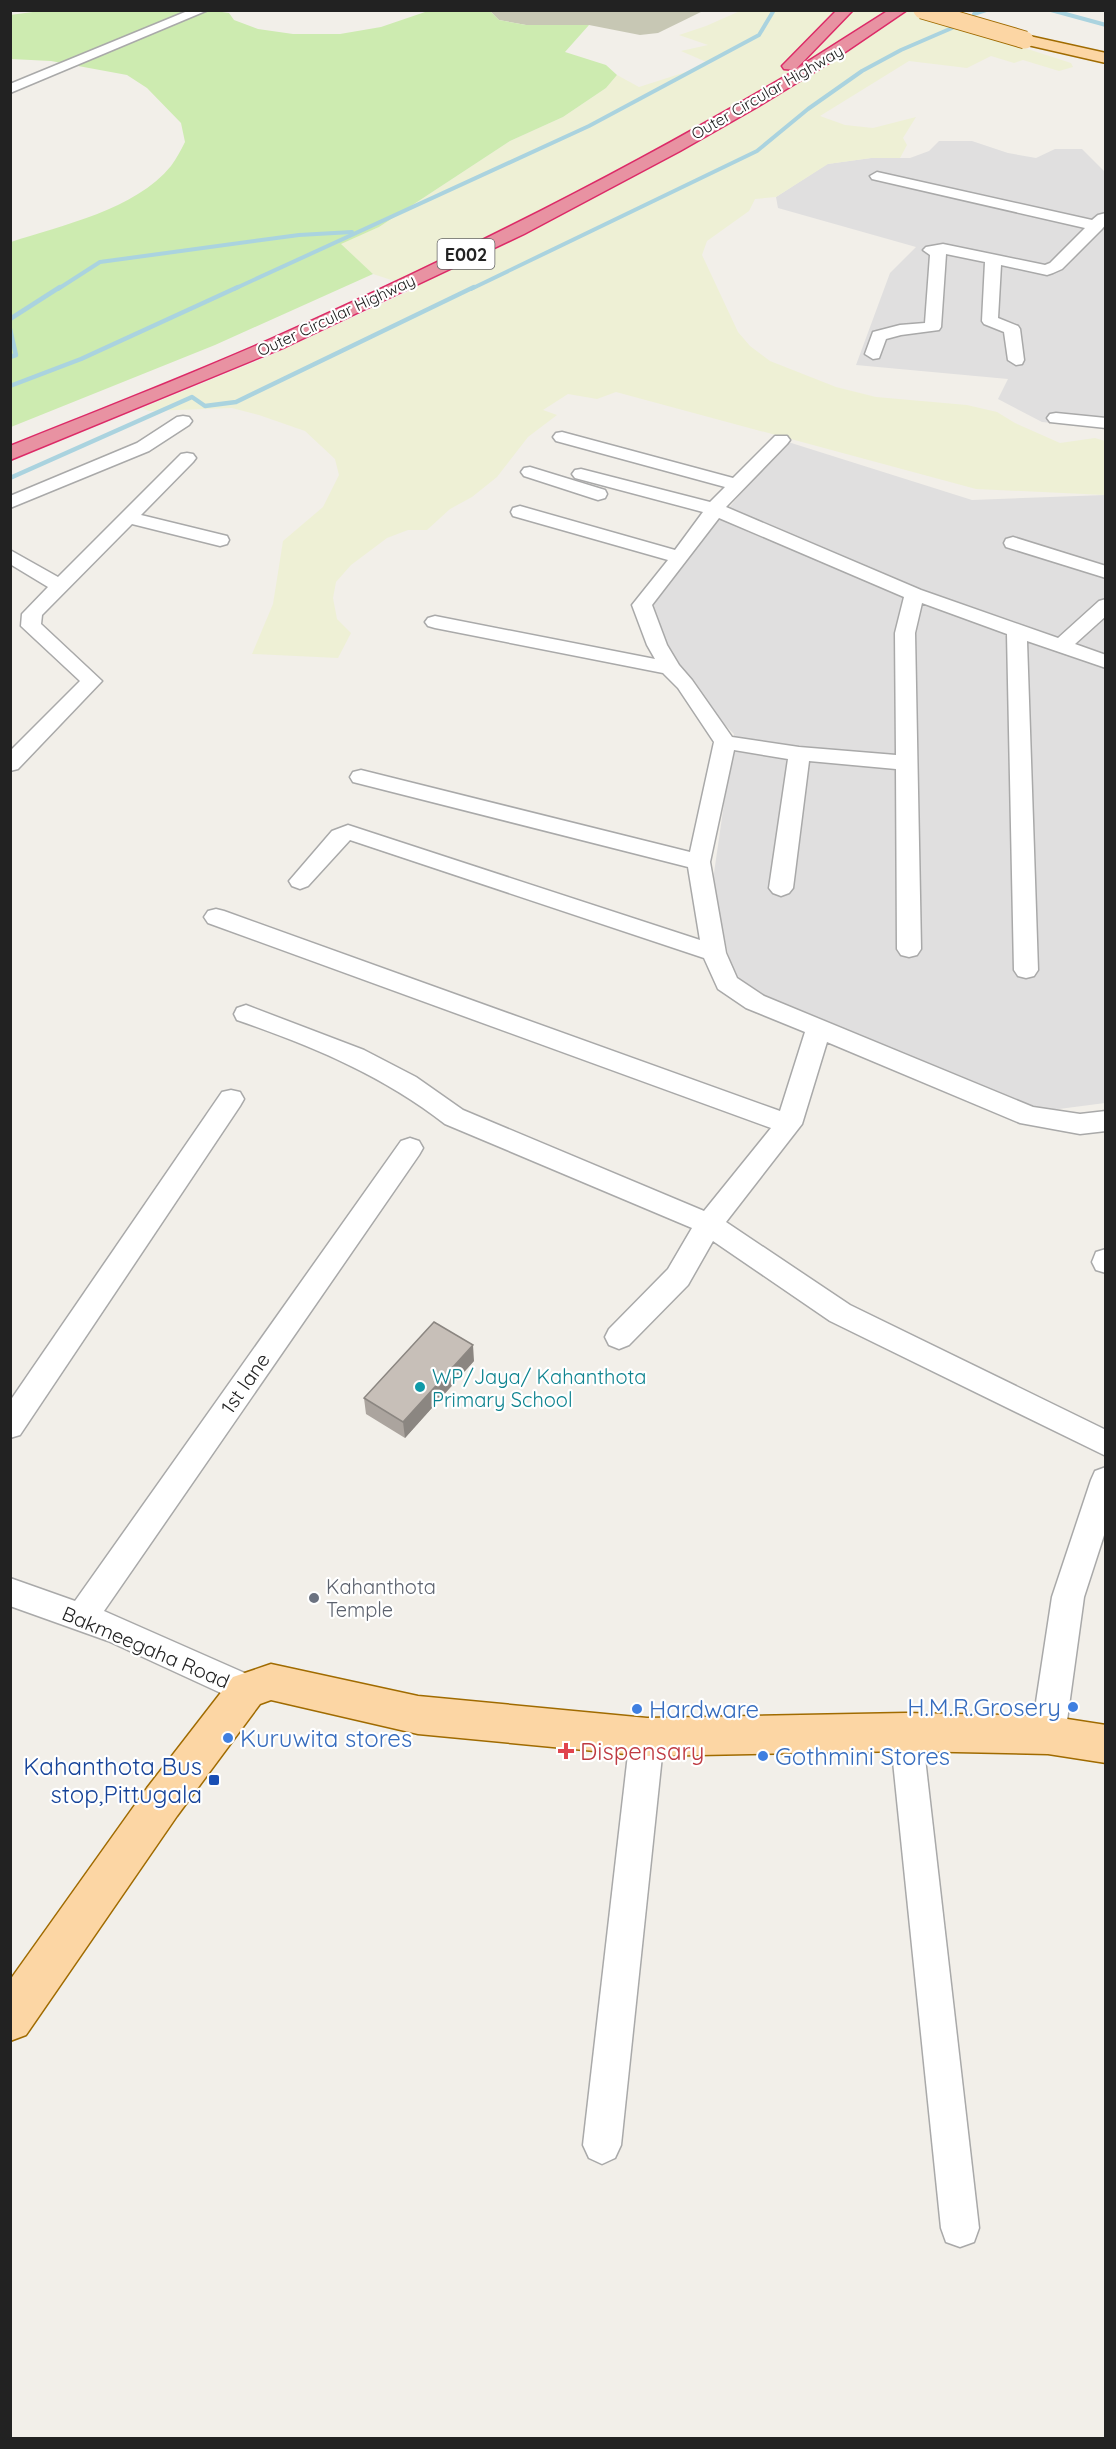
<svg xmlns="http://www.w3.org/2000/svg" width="1116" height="2449" viewBox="0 0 1116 2449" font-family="Quicksand,sans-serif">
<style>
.residential{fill:#e0dfdf}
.construction{fill:#c7c7b4}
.farmland{fill:#eef0d5}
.grass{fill:#cdebb0}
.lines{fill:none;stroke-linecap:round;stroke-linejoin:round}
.stream-far1{stroke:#aad3df;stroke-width:4}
.stream{stroke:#aad3df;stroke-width:4.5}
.minor-casing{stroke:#a9a9a9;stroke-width:3}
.major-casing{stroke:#a06b00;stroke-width:3}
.highway-casing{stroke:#dc2a67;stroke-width:3}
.minor{fill:#fff;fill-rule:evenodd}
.major{fill:#fcd6a4;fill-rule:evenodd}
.highway{fill:#e892a2;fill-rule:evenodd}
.major-bridge-casing{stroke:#a06b00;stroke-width:19;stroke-linecap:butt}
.major-bridge{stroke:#fcd6a4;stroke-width:17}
.wall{fill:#aba49e}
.shaded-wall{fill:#8b8681}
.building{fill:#c7bfb8;stroke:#8b8681;stroke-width:1.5}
.culture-dot{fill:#0f9aa8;stroke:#fff;stroke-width:2}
.worship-dot{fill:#6b7280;stroke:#fff;stroke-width:2}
.shop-dot{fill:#3f7fe0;stroke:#fff;stroke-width:2}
.health-dot{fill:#e0444e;stroke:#fff;stroke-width:2}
.transit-dot{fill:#1a4fb4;stroke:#fff;stroke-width:2}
.labels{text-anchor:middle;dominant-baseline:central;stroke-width:4.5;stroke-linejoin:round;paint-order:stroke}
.far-street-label{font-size:16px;fill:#222;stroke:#fff}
.shield{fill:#fff;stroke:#646464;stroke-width:1.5}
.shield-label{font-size:18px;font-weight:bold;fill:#222}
.culture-label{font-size:20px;fill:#0d838f;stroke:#fff;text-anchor:start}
.street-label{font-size:20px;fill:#222;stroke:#fff}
.worship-label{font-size:20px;fill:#5b616d;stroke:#fff;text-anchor:start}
.near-shop-label{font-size:24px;fill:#366cbe;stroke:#fff;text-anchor:start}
.near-health-label{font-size:24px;fill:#be3a42;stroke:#fff;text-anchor:start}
.near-transit-label{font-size:24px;fill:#164399;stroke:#fff;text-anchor:end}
</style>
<rect width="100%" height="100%" fill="#f2efe9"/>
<!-- residential -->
<g class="residential">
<path d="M939,141H972L1008,153L1036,158L1055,149H1082L1105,172V209L1103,216L1106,217L1105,428L1042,422L998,399L1008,379L856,365L890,273L916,247L778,208L776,197L827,164L871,158H910L929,151Z"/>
<path d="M785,441L972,500L1105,495V1103L1036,1112L746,987L733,974L712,887L734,734L665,665L647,605Z"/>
</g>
<!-- construction -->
<path class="construction" d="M490,11H703L658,33L640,35L589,25H526L499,20Z"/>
<!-- farmland -->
<path class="farmland" d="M740,11H911L1071,63L1073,67L1059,71L1023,60L1014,63L991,56L967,68L909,61L820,116L845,125L873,128L916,117L903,138L907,145L900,158H871L828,164L776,197L755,199L749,211L707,241L702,255L738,332L750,346L770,361L836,387L876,397L967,405L997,412L1015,423L1060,443L1095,438L1105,441V495L976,489L616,392L597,399L568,394L543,410L557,415L528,437L497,477L472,497L450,509L427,530H408L387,538L351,565L336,582L333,598L337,619L351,633L338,658L252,654L273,604L283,541L323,507L339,475L335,459L305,431L259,415L232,408L149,411L142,408L267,357L416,288L373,274L340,244L379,227L510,141L563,117L606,88L617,75L639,87L711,64L681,51L708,45L679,35L706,26Z"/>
<!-- grass -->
<path class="grass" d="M48,10L215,11L229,13L234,20L258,29L293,34H340L381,27L428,11H490L499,20L526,25H589L565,52L606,65L617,75L606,88L563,117L510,141L379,227L341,244L373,274L215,345L11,427V242C62,225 135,210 171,166C176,159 181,150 185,142L181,123L147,88L127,75L51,61L11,59L10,15Z"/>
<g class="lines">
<!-- stream-far1 -->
<g class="stream-far1">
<path d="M1051,10L1106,25"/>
<path d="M974,14L986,10"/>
<path d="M58,289L100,262L299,235L352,232"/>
<path d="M234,289L589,126L759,35L774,10"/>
<path d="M471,289L757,151L808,109L862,71L901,50L952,28"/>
</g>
<!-- stream -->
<g class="stream">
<path d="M10,319L60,287"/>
<path d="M10,329L16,355L10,357"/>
<path d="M10,386L81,359L238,287"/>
<path d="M10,478L192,397L205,406L236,402L474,287"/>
</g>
<defs>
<g id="minor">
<path d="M190,10H208L10,93V84Z"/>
<path d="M877,172L1092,220L1098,215L1106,213V224L1102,229L1062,269L1053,273L1047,275L1001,265L998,318L1018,326L1020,329L1024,360L1022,364L1016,365L1008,360L1004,332L984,324L982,321L985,262L946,254L941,327L939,330L901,335L886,339L879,358L873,359L865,354L873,332L900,325L925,323L930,255L923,250L926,247L943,244L1045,265L1050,263L1085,228L872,179L870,176Z"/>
<path d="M1056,413L1106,418V428L1050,422L1047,418L1050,414Z"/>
<path d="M183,416L189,417L192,421L189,425L149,451L10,508V496L137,443L177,417Z"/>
<path d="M562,432L733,478L775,436H787L790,440L787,444L726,507L921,590L1058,638L1099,601L1106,599V616L1075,644L1106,655V668L1027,641L1038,970L1034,976L1026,978L1018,976L1014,970L1007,634L922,603L915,633L921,949L917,955L909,957L901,955L897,949L896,769L809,761L793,888L789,893L781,896L773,893L769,888L788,759L734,750L710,862L726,953L737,978L764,996L1033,1107L1080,1114L1106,1111V1131L1080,1134L1020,1123L827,1042L802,1124L726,1222L850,1305L1106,1430V1456L830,1321L713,1241L688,1285L629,1345L619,1349L609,1345L605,1337L609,1329L668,1269L692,1228L445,1124C382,1075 312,1046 237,1020L234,1014L237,1008L246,1005L364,1050L416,1077L463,1110L704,1211L771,1128L208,923L204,917L208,911L216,909L224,911L780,1111L805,1032L746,1008L718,989L704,958L350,840L308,886L300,889L292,886L289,881L332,831L348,825L700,940L688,867L353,782L350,777L353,772L361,770L690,852L714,742L678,688L663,673L435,628L428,626L425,622L428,618L435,616L655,659L647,645L632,605L668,560L513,516L511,512L513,508L520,506L675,550L703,512L575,478L572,474L575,470L581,469L710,502L725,487L556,441L553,437L556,433ZM719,518L904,597L895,633L896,755L799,747L732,737L692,680L679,665L667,645L652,605Z"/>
<path d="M187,453L193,454L196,458L193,462L141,515L227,536L229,540L227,544L220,546L132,524L42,615L41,624L102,681L18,769L10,771V751L80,681L21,626L22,614L48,587L10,564V550L58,577L181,454Z"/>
<path d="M530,467L605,490L607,494L605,498L598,500L524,476L521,472L524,468Z"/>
<path d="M1013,537L1106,566V578L1006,547L1004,543L1006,539Z"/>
<path d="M231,1090L240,1092L244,1099L240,1106L20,1435L10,1438V1401L222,1092Z"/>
<path d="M410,1138L419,1141L423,1148L419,1155L104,1611L258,1679L263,1690L258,1701L247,1705L108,1641L10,1606V1578L75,1601L401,1141Z"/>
<path d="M1106,1249V1273L1096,1270L1092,1262L1096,1252Z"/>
<path d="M1106,1467V1529L1084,1597L1065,1735L1060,1746L1048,1751L1036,1746L1031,1735L1052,1597L1091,1480L1095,1471Z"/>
<path d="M906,1716L918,1721L922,1732L979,2228L974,2242L960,2247L946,2242L941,2228L890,1732L894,1721Z"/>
<path d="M647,1721L659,1726L664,1737L621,2145L615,2158L602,2164L589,2158L583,2145L630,1737L635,1726Z"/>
</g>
<g id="major">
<path d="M1025,35L1106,53V63L1019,43L1017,40L1019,37Z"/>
<path d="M271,1664L418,1696L647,1718L906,1713L1048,1716L1106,1725V1763L1048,1754L906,1751L647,1756L418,1734L271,1700L260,1704L177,1816L26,2035L10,2041V1980L147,1788L233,1677Z"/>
</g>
<path id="highway" d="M837,10H853L796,69L889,10H907L832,61L757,107L680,151L524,234L285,347L10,460V446C97,411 185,377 271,339C451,259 627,171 796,70L784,69L782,66Z"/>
</defs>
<!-- minor casing -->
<use href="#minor" class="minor-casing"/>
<!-- major casing -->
<use href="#major" class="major-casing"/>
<!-- highway casing -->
<use href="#highway" class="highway-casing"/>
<!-- minor -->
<use href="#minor" class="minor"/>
<!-- major -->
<use href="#major" class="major"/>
<!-- highway -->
<use href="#highway" class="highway"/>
<defs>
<path id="major-bridge" d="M922,10L1025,40"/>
</defs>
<!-- major-bridge casing -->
<use href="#major-bridge" class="major-bridge-casing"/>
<!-- major-bridge -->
<use href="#major-bridge" class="major-bridge"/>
</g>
<!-- wall -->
<path class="wall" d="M474,1361L405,1438L366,1414L364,1398Z"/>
<!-- shaded-wall -->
<path class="shaded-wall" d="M473,1345L474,1361L405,1438L403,1422Z"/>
<!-- building -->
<path class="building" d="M434,1322L473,1345L403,1422L364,1398Z"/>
<!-- markers -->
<circle class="culture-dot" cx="420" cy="1387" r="6"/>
<circle class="worship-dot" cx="314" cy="1598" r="6"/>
<g class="shop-dot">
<circle cx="1073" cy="1707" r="6"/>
<circle cx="637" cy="1709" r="6"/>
<circle cx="228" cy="1738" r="6"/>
<circle cx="763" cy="1756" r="6"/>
</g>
<path class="health-dot" d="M563 1742h6v6h6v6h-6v6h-6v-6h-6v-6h6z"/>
<rect class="transit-dot" x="208" y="1774" width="12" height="12" rx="3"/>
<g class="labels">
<!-- far-street labels -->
<g class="far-street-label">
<text transform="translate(767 92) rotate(-30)">Outer Circular Highway</text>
<text transform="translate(336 315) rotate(-25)">Outer Circular Highway</text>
</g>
<!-- shield labels -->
<rect class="shield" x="437.5" y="239" width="57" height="30" rx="4.5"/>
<g class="shield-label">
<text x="466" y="254">E002</text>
</g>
<!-- culture labels -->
<g class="culture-label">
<text x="432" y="1376">WP/Jaya/ Kahanthota<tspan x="432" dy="23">Primary School</tspan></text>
</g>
<!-- street labels -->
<g class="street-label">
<text transform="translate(245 1383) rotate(-55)">1st lane</text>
<text transform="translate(146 1647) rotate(23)">Bakmeegaha Road</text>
</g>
<!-- worship labels -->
<g class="worship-label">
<text x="326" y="1586">Kahanthota<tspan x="326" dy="23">Temple</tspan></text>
</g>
<!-- near-shop labels -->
<g class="near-shop-label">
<text x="1061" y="1707" text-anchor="end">H.M.R.Grosery</text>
<text x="649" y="1709">Hardware</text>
<text x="240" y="1738">Kuruwita stores</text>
<text x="775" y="1756">Gothmini Stores</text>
</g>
<!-- near-health labels -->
<g class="near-health-label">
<text x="580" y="1751">Dispensary</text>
</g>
<!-- near-transit labels -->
<g class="near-transit-label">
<text x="202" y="1766">Kahanthota Bus<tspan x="202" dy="28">stop,Pittugala</tspan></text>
</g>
</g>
<!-- border -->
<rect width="1116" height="2449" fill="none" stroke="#222222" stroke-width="24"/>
</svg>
